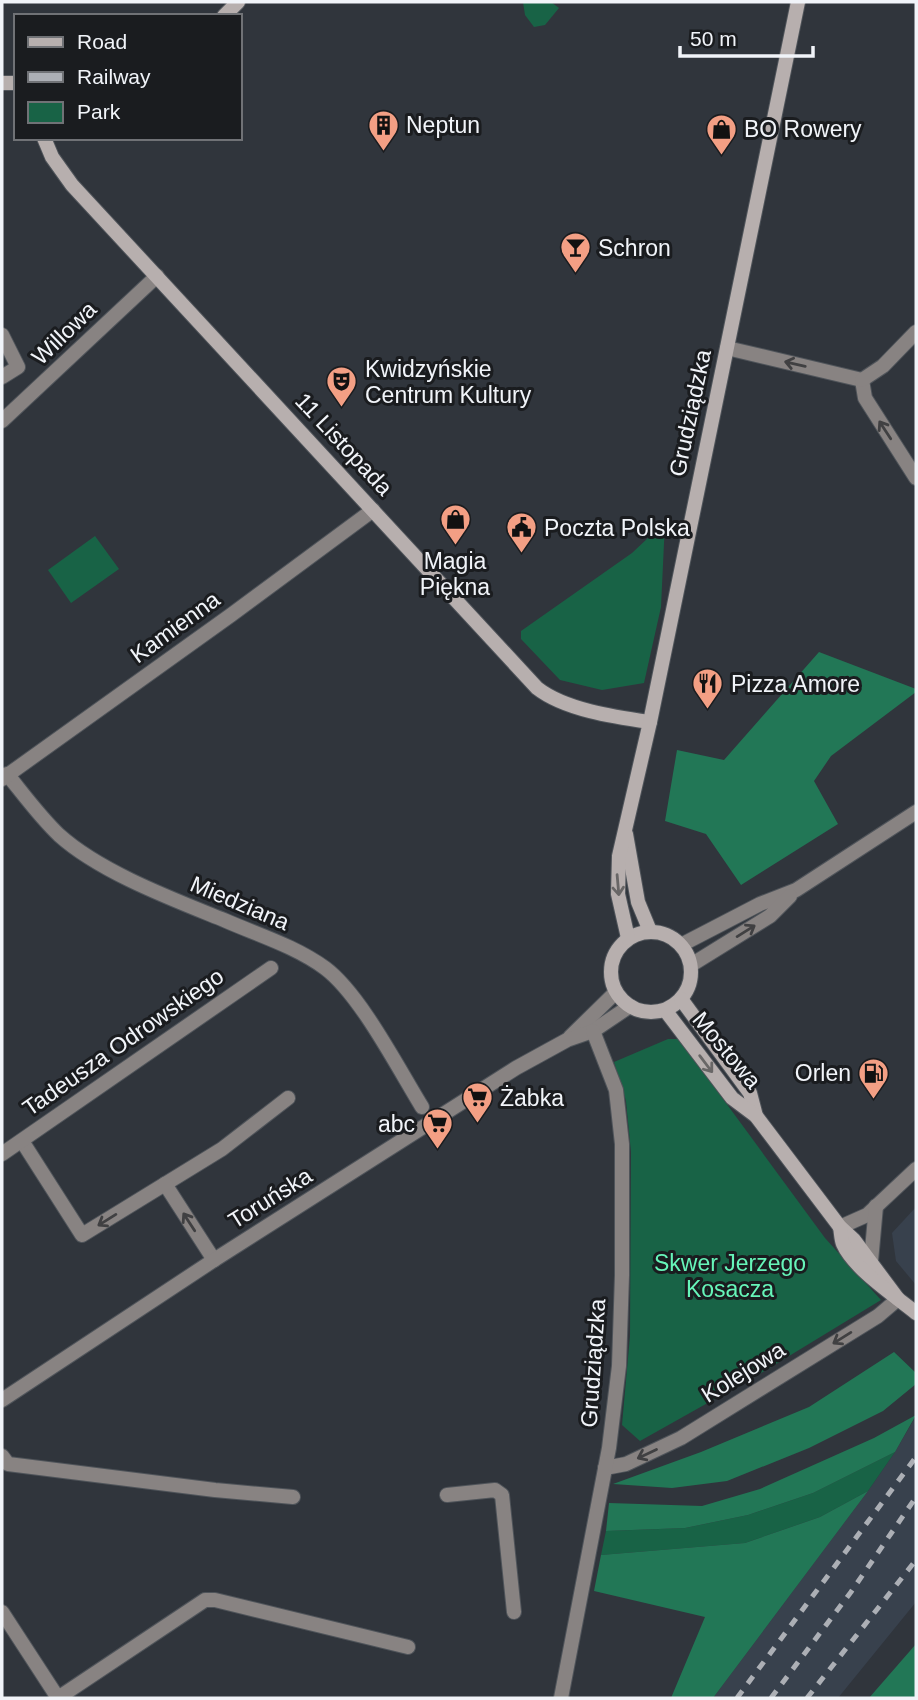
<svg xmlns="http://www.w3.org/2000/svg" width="918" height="1700" viewBox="0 0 918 1700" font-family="Helvetica,sans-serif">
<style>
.built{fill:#38414d}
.green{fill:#186346}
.forest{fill:#227756}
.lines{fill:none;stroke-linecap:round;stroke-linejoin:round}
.street-casing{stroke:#4f545a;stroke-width:16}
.secondary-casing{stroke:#4f545a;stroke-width:16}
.street{stroke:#888382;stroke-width:14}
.secondary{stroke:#b7afae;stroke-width:14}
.rail{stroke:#acafb5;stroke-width:5;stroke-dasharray:9 9;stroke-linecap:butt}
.oneway{stroke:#404042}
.oneway2{stroke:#686666}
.labels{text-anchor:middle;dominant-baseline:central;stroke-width:6;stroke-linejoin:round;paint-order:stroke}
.poi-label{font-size:23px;fill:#f1f4f9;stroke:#1a1c1f;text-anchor:start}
.street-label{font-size:23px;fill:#f1f4f9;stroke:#1a1c1f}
.park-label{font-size:23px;fill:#66f5b9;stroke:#1a1c1f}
</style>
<rect width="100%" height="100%" fill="#30353c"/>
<!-- built -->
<g class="built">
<path d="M916,1207V1285L896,1261L892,1233Z"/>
<path d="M916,1416V1602L838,1698H713L868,1491L895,1452Z"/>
</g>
<!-- green -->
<g class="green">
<path d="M523,2H551L559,8L545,25L534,27L525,15Z"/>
<path d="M665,522L661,607L644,683L602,690L560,680L521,639V631L632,553Z"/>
<path d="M95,536L119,569L71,603L48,570Z"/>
<path d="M668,1039H679L825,1238L881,1300L761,1373L640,1441L622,1425L630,1336L631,1152L626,1101L614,1062Z"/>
<path d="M895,1452L868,1491L820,1517L745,1543L601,1555L606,1531L685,1528L748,1515L813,1493Z"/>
</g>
<!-- forest -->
<g class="forest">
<path d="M819,652L916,689V692L831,756L814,781L838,824L741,885L706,834L665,821L677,750L724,760Z"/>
<path d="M894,1352L916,1373V1384L883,1411L809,1448L727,1481L672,1488L613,1484L701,1452L809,1407Z"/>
<path d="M916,1415L895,1452L813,1493L748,1515L685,1528L606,1531L609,1503L702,1506L760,1489L874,1438Z"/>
<path d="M868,1491L713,1698H671L705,1617L594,1591L601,1555L745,1543L820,1517Z"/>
<path d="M916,1644V1698H869Z"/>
</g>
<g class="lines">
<defs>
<g id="street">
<path d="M2,335L18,367L2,377"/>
<path d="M727,348L862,380"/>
<path d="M862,380L865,398L916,478"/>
<path d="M862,380L883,366L916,332"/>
<path d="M2,421L157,276"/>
<path d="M7,774C24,795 40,817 59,835C100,872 172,899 224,920C258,935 295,946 325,968C360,994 398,1068 422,1107"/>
<path d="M2,779L231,615L373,510"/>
<path d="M681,945L760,904L796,890L916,812"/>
<path d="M691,965L770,916L790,896"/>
<path d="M570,1037L616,992"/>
<path d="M22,1141L82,1235L222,1149L288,1098"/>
<path d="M2,1154L271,968"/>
<path d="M165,1184L214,1260"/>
<path d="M840,1227L867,1215L916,1169"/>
<path d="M871,1261L876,1206"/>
<path d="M2,1400L214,1260L516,1068L567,1040L593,1031L630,1006"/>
<path d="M2,1456L8,1464L215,1490L293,1497"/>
<path d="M605,1468L626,1464L681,1438L878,1316L898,1299"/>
<path d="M447,1495L495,1490L502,1495L514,1612"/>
<path d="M2,1612L58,1698"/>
<path d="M58,1698L205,1600H215L408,1647"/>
<path d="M561,1698L609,1448L619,1366L622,1275V1144L616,1090L593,1031"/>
</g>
<g id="secondary">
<path d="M224,16L238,2"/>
<path d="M2,83H16"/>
<path d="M44,138L52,157L72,185L537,688C565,710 615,717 650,722"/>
<path d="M626,834L638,902L650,931"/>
<circle cx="651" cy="972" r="40"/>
<path d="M628,938L618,894L619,856L650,722L798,2"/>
<path d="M681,999L750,1093L756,1116"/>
<path d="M665,1010L732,1098L756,1116L840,1227L854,1240L898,1299"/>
<path d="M840,1227C841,1232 841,1239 843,1244C854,1269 895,1296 916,1313"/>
</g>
</defs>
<!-- street casing -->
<use href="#street" class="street-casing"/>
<!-- secondary casing -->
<use href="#secondary" class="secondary-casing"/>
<!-- street -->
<use href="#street" class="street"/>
<!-- secondary -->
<use href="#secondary" class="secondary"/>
<!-- rail -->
<g class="rail">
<path d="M737,1698L916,1457"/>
<path d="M771,1698L851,1592L916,1497"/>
<path d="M807,1698L916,1560"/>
</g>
</g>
<!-- one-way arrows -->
<defs><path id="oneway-shaft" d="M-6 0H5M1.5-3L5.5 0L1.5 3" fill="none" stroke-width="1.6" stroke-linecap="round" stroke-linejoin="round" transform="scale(1.75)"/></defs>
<g class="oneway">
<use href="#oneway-shaft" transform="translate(795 364) rotate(-167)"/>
<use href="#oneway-shaft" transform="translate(885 430) rotate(-123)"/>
<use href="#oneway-shaft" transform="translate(746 931) rotate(-32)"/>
<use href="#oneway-shaft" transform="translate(107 1220) rotate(148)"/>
<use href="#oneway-shaft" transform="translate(189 1222) rotate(-123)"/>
<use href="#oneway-shaft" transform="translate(842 1338) rotate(148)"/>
<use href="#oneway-shaft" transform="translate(647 1454) rotate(155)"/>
</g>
<g class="oneway2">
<use href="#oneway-shaft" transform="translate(618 885) rotate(85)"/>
<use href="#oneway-shaft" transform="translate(706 1064) rotate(53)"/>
</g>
<!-- icons -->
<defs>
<symbol id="building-pin" viewBox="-11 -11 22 30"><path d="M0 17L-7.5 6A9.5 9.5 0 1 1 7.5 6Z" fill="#f39f84" stroke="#1a1c1f"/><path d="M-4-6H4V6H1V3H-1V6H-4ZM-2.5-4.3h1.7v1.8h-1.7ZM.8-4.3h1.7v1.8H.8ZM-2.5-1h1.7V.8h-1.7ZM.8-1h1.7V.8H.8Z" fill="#111"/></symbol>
<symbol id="shop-pin" viewBox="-11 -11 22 30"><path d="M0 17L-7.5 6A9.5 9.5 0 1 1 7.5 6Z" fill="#f39f84" stroke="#1a1c1f"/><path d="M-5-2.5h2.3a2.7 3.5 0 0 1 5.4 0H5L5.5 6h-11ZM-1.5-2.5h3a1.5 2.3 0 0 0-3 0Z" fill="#111"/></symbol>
<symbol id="bar-pin" viewBox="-11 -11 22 30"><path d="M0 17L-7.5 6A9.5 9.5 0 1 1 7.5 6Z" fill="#f39f84" stroke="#1a1c1f"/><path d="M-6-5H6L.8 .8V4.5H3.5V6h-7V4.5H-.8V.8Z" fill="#111"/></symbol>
<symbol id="theatre-pin" viewBox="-11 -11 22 30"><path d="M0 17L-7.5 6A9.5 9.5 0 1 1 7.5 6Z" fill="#f39f84" stroke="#1a1c1f"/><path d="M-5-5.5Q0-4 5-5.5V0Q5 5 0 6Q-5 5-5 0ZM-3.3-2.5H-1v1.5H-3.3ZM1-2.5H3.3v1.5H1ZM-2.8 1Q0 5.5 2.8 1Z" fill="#111"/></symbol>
<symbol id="civic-pin" viewBox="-11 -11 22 30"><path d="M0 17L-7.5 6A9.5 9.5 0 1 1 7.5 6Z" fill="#f39f84" stroke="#1a1c1f"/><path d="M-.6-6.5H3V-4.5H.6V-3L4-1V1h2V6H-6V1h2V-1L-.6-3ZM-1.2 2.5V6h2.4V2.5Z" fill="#111"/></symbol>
<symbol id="restaurant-pin" viewBox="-11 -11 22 30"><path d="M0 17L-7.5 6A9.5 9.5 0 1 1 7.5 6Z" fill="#f39f84" stroke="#1a1c1f"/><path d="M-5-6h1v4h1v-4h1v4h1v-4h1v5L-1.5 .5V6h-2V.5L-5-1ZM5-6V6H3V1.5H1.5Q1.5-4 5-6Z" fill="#111"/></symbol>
<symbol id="fuel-pin" viewBox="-11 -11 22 30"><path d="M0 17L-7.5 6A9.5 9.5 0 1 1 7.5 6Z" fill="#f39f84" stroke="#1a1c1f"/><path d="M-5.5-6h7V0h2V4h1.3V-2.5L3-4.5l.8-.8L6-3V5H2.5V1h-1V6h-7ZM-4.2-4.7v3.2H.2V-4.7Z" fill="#111"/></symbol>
<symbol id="supermarket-pin" viewBox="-11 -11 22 30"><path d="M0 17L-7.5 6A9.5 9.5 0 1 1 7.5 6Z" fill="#f39f84" stroke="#1a1c1f"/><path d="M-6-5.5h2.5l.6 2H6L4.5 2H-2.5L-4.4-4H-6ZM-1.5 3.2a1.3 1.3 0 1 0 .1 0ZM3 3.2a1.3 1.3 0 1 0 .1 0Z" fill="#111"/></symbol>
</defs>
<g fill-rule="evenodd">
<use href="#building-pin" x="366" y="108" width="35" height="47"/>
<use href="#shop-pin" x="704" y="112" width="35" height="47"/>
<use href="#bar-pin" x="558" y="230" width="35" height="47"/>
<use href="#theatre-pin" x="324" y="364" width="35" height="47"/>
<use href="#shop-pin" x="438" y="502" width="35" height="47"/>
<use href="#civic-pin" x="504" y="510" width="35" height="47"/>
<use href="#restaurant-pin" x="690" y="666" width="35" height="47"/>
<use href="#fuel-pin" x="856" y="1056" width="35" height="47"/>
<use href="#supermarket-pin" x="460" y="1080" width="35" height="47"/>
<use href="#supermarket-pin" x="420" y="1106" width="35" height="47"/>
</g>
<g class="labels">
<!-- poi labels -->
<g class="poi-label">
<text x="406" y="125">Neptun</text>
<text x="744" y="129">BO Rowery</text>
<text x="598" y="248">Schron</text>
<text x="365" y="369">Kwidzyńskie<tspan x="365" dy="26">Centrum Kultury</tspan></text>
<text x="544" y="528">Poczta Polska</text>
<text x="455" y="561" text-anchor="middle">Magia<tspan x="455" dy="26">Piękna</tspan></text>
<text x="731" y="684">Pizza Amore</text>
<text x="851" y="1073" text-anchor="end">Orlen</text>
<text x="500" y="1098">Żabka</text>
<text x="415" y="1124" text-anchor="end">abc</text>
</g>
<!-- street labels -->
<g class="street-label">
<text transform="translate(64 333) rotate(-44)">Willowa</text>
<text transform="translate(690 413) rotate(-78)">Grudziądzka</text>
<text transform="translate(344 444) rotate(47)">11 Listopada</text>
<text transform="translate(175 627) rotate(-36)">Kamienna</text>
<text transform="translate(240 903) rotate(23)">Miedziana</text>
<text transform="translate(123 1042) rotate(-35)">Tadeusza Odrowskiego</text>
<text transform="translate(727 1050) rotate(50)">Mostowa</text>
<text transform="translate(270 1198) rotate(-32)">Toruńska</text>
<text transform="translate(593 1363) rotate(-86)">Grudziądzka</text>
<text transform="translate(743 1372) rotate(-32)">Kolejowa</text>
</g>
<!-- park labels -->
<g class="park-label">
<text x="730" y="1263">Skwer Jerzego<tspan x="730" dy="26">Kosacza</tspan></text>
</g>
</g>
<!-- border -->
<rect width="918" height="1700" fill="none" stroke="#f1f4f9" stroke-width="7"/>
<!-- legend -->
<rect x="14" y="14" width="228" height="126" fill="#1a1c1f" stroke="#707276" stroke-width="2"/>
<rect x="28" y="37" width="35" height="10" fill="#b7afae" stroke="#707276" stroke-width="2"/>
<text x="77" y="49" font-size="21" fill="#f1f4f9">Road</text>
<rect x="28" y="72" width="35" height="10" fill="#acafb5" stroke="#707276" stroke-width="2"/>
<text x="77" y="84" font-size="21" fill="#f1f4f9">Railway</text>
<rect x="28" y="102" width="35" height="21" fill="#186346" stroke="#707276" stroke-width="2"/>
<text x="77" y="119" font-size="21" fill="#f1f4f9">Park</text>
<!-- scale -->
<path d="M680 46v10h133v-10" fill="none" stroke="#f1f4f9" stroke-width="3.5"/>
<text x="690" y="46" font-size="21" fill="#f1f4f9" stroke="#1a1c1f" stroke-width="5" paint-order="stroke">50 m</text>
</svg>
